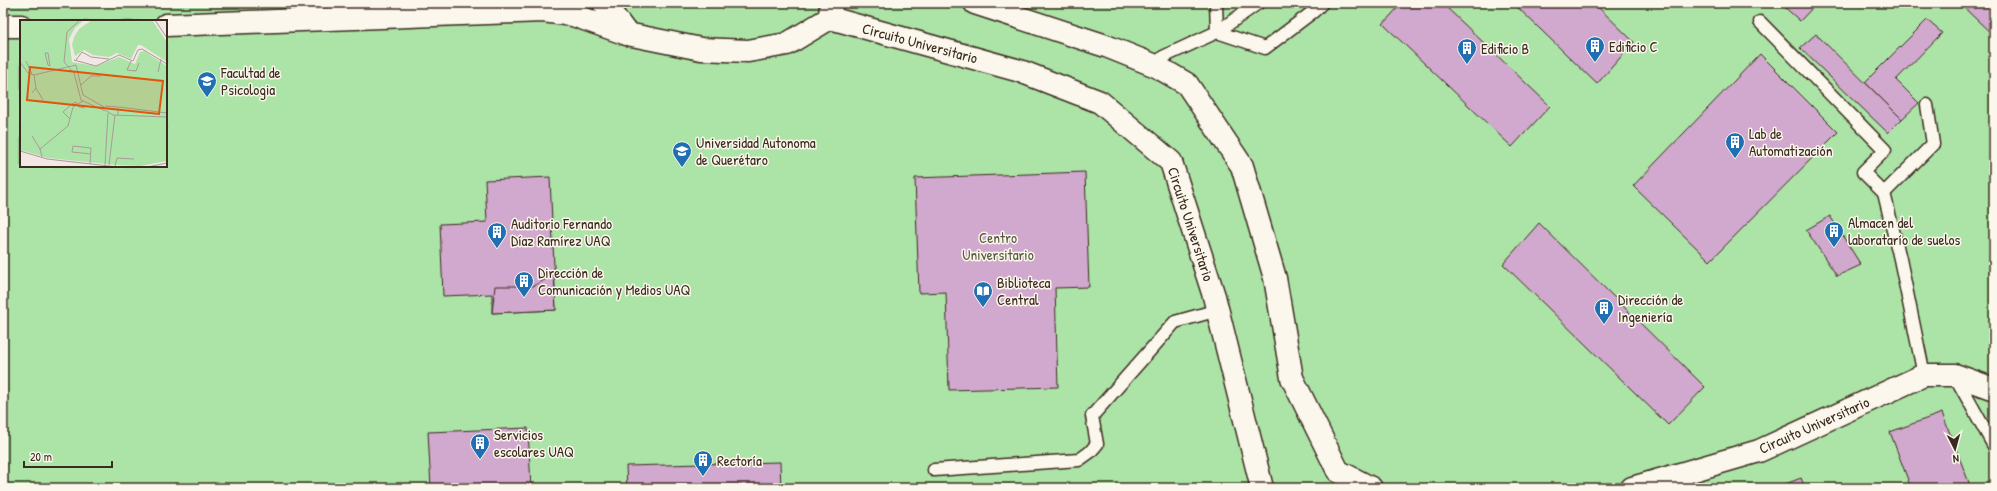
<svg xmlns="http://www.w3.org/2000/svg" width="1997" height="491" viewBox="0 0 1997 491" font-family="'Patrick Hand',sans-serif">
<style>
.green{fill:#ace4a8;stroke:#748763;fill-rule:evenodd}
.building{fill:#d1a8ce;stroke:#3b2a1e}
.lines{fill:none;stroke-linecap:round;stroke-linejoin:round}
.service-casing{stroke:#3b2a1e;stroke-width:15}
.minor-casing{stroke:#3b2a1e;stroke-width:25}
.service{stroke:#fbf7ec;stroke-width:12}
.minor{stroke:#fbf7ec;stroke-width:22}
.labels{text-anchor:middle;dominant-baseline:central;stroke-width:3;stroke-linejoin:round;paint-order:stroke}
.street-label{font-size:15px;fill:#3b2a1e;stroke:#fbf7ec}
.poi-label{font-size:15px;fill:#3b2a1e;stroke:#fbf7ec;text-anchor:start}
.park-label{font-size:15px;fill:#575840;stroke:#fbf7ec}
.inset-road{fill:none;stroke:#a99b96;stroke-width:1}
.view{fill:#df570d;fill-opacity:0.15;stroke:#df570d;stroke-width:2}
.inset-edge{fill:none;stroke:#3b2a1e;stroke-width:2}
</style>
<rect width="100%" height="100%" fill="#f3e7e6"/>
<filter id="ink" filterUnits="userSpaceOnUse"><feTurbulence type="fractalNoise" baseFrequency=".025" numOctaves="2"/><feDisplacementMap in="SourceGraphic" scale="8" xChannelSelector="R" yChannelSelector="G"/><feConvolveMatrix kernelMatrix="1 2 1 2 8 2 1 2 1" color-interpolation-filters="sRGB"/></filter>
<g filter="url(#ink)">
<!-- green -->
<path class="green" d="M3,3H1994V488H3ZM21,21H166V166H21Z"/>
<!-- building -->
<g class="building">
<path d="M1402,3H1442L1550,106L1512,147L1383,24Z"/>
<path d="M1513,3H1594L1634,42L1597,84Z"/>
<path d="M1780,3H1817L1800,21Z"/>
<path d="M1959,3H1993L1994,36Z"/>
<path d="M1927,20L1942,33L1896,80L1919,103L1902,119L1865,82Z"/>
<path d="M1816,34L1902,119L1888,133L1800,48Z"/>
<path d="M1760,54L1838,132L1710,261L1633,186Z"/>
<path d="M1085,172L1089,287L1055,288L1058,387L949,390L946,292L919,293L915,178Z"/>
<path d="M550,177L556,310L492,313V294L443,296L440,224L487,222L485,180Z"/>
<path d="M1830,216L1861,265L1837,276L1806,230Z"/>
<path d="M1539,223L1705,387L1668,425L1503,264Z"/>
<path d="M554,275L556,310L492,313L495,286H533Z"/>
<path d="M1942,413L1971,488H1911L1890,432Z"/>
<path d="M528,428L531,488H431L428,432Z"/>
<path d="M780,462L781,488H627L626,466Z"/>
<path d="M1801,478L1805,488H1775Z"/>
</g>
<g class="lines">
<defs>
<g id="service">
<path d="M1216,3L1217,32L1265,48L1314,11L1322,3"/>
<path d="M1760,22L1885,150L1863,172L1884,193L1933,144L1927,105"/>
<path d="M1156,66L1163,57L1217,32L1258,3"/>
<path d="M1884,193L1900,259L1924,375"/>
<path d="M1955,376L1994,446"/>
<path d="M934,470L1079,460L1090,452L1097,444L1092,416L1175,322L1218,310"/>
<path d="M1682,473L1686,488"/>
</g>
<g id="minor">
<path d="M604,3L627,34L701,49L748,51L787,44L830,18L831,3"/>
<path d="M975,3L1106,46L1156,66L1187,84L1242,166L1275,278L1292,378L1338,471L1371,488"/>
<path d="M830,18L1020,71L1100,102L1171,162L1214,296L1262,488"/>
<path d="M166,25L543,11L573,15L627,34"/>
<path d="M3,26H21"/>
<path d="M1632,488L1759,451L1924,375H1955L1994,389"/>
</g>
</defs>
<!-- service casing -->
<use href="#service" class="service-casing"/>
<!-- minor casing -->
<use href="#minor" class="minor-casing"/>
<!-- service -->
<use href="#service" class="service"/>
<!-- minor -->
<use href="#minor" class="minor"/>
</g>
</g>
<!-- icons -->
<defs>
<symbol id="building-pin" viewBox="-11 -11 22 30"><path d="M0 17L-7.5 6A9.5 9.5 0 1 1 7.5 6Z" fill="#1f6fb2" stroke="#fbf7ec"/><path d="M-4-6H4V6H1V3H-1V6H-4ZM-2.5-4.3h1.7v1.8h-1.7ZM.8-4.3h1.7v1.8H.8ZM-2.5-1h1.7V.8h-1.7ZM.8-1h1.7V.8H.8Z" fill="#fff"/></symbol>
<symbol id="school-pin" viewBox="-11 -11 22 30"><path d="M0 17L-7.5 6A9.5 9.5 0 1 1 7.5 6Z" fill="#1f6fb2" stroke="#fbf7ec"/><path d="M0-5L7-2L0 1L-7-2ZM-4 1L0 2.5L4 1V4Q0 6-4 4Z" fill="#fff"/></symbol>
<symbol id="university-pin" viewBox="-11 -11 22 30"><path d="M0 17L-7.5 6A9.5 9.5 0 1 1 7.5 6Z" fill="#1f6fb2" stroke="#fbf7ec"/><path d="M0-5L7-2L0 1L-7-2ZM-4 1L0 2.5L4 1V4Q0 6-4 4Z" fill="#fff"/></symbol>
<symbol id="library-pin" viewBox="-11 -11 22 30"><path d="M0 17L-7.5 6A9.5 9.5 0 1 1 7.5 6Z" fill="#1f6fb2" stroke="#fbf7ec"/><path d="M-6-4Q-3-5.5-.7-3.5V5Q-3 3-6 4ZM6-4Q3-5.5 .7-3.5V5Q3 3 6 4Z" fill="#fff"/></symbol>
</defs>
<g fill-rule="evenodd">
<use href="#building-pin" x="1584" y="35" width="22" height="30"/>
<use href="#building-pin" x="1456" y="37" width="22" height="30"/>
<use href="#school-pin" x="196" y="70" width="22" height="30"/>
<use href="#building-pin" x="1724" y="131" width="22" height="30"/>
<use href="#university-pin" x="671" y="140" width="22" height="30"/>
<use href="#building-pin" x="1823" y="220" width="22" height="30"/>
<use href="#building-pin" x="486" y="221" width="22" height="30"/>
<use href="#building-pin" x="513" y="270" width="22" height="30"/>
<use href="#library-pin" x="972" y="280" width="22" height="30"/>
<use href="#building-pin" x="1593" y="297" width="22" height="30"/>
<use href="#building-pin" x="469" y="432" width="22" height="30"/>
<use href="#building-pin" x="692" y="449" width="22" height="30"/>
</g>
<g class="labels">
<!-- street labels -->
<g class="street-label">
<text transform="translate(920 43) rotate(15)">Circuito Universitario</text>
<text transform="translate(1191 224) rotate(72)">Circuito Universitario</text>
<text transform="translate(1814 425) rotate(-24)">Circuito Universitario</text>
</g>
<!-- poi labels -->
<g class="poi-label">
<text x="1609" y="46">Edificio C</text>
<text x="1481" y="48">Edificio B</text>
<text x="221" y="72">Facultad de<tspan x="221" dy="17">Psicologia</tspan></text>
<text x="1749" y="133">Lab de<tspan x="1749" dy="17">Automatización</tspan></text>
<text x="696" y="142">Universidad Autonoma<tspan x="696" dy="17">de Querétaro</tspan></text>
<text x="1848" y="222">Almacen del<tspan x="1848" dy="17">laboratarío de suelos</tspan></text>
<text x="511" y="223">Auditorio Fernando<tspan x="511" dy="17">Díaz Ramírez UAQ</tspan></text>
<text x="538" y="272">Dirección de<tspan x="538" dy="17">Comunicación y Medios UAQ</tspan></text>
<text x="997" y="282">Biblioteca<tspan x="997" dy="17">Central</tspan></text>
<text x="1618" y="299">Dirección de<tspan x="1618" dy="17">Ingeniería</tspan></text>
<text x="494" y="434">Servicios<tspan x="494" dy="17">escolares UAQ</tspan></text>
<text x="717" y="460">Rectoría</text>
</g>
<!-- park labels -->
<g class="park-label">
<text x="998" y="237">Centro<tspan x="998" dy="17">Universitario</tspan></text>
</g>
</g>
<!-- overview -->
<g transform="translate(20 20)">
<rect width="147" height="147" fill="#f3e7e6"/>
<path d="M0,0H64L55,8L49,19L52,42L76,46L99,37L115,44L120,32L124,31L147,46V141L120,146L96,145L28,138L0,130ZM72,0H132L147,22V42L121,25H118L111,39L97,33L89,37L73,35L64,30L55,36L52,25L54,17L59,9Z" fill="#ace4a8"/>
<path class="inset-road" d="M60,0L47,12L44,42L54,53L61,80L85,91M135,0L147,18M54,40L76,46L99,35L113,41L118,30L122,29L147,44M56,40L62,32L71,37L89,39M6,41L12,54M111,41L107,50L116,51L119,43M0,42L8,53L14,55L56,45L63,75L84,87M28,45L30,46L28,33M28,45L25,33H28M138,52L141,39M14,55L16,68M61,65L71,56H81M12,73L16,68L23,80M85,86L98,87V95M99,87L147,93M85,90L93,95L147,97M50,99L43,92L52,84L56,82L59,87L65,88M12,116L20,129M0,131L27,139L98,147M22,137L20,129L48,106L53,87L63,81M70,144L71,128L53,126L52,132L71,134M85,145L88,93M89,145L95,95M95,146L97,138L114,139M127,147L147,143"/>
<path class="view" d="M10,47L143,61L139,94L7,80Z"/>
<rect width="147" height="147" class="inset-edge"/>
</g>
<!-- margin -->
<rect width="1997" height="491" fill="none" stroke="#fbf7ec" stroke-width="16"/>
<rect x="8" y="8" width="1981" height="475" fill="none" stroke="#3b2a1e" stroke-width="1.5" filter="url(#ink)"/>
<!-- north arrow -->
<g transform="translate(1955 449) rotate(174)" stroke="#fbf7ec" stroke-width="3" paint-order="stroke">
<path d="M0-3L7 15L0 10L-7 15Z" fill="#3b2a1e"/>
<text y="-6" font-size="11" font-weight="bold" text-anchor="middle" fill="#3b2a1e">N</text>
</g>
<!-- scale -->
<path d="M24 461v6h88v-6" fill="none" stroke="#3b2a1e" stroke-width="2"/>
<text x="30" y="461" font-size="12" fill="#3b2a1e" stroke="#fbf7ec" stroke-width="3" paint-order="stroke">20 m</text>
</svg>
